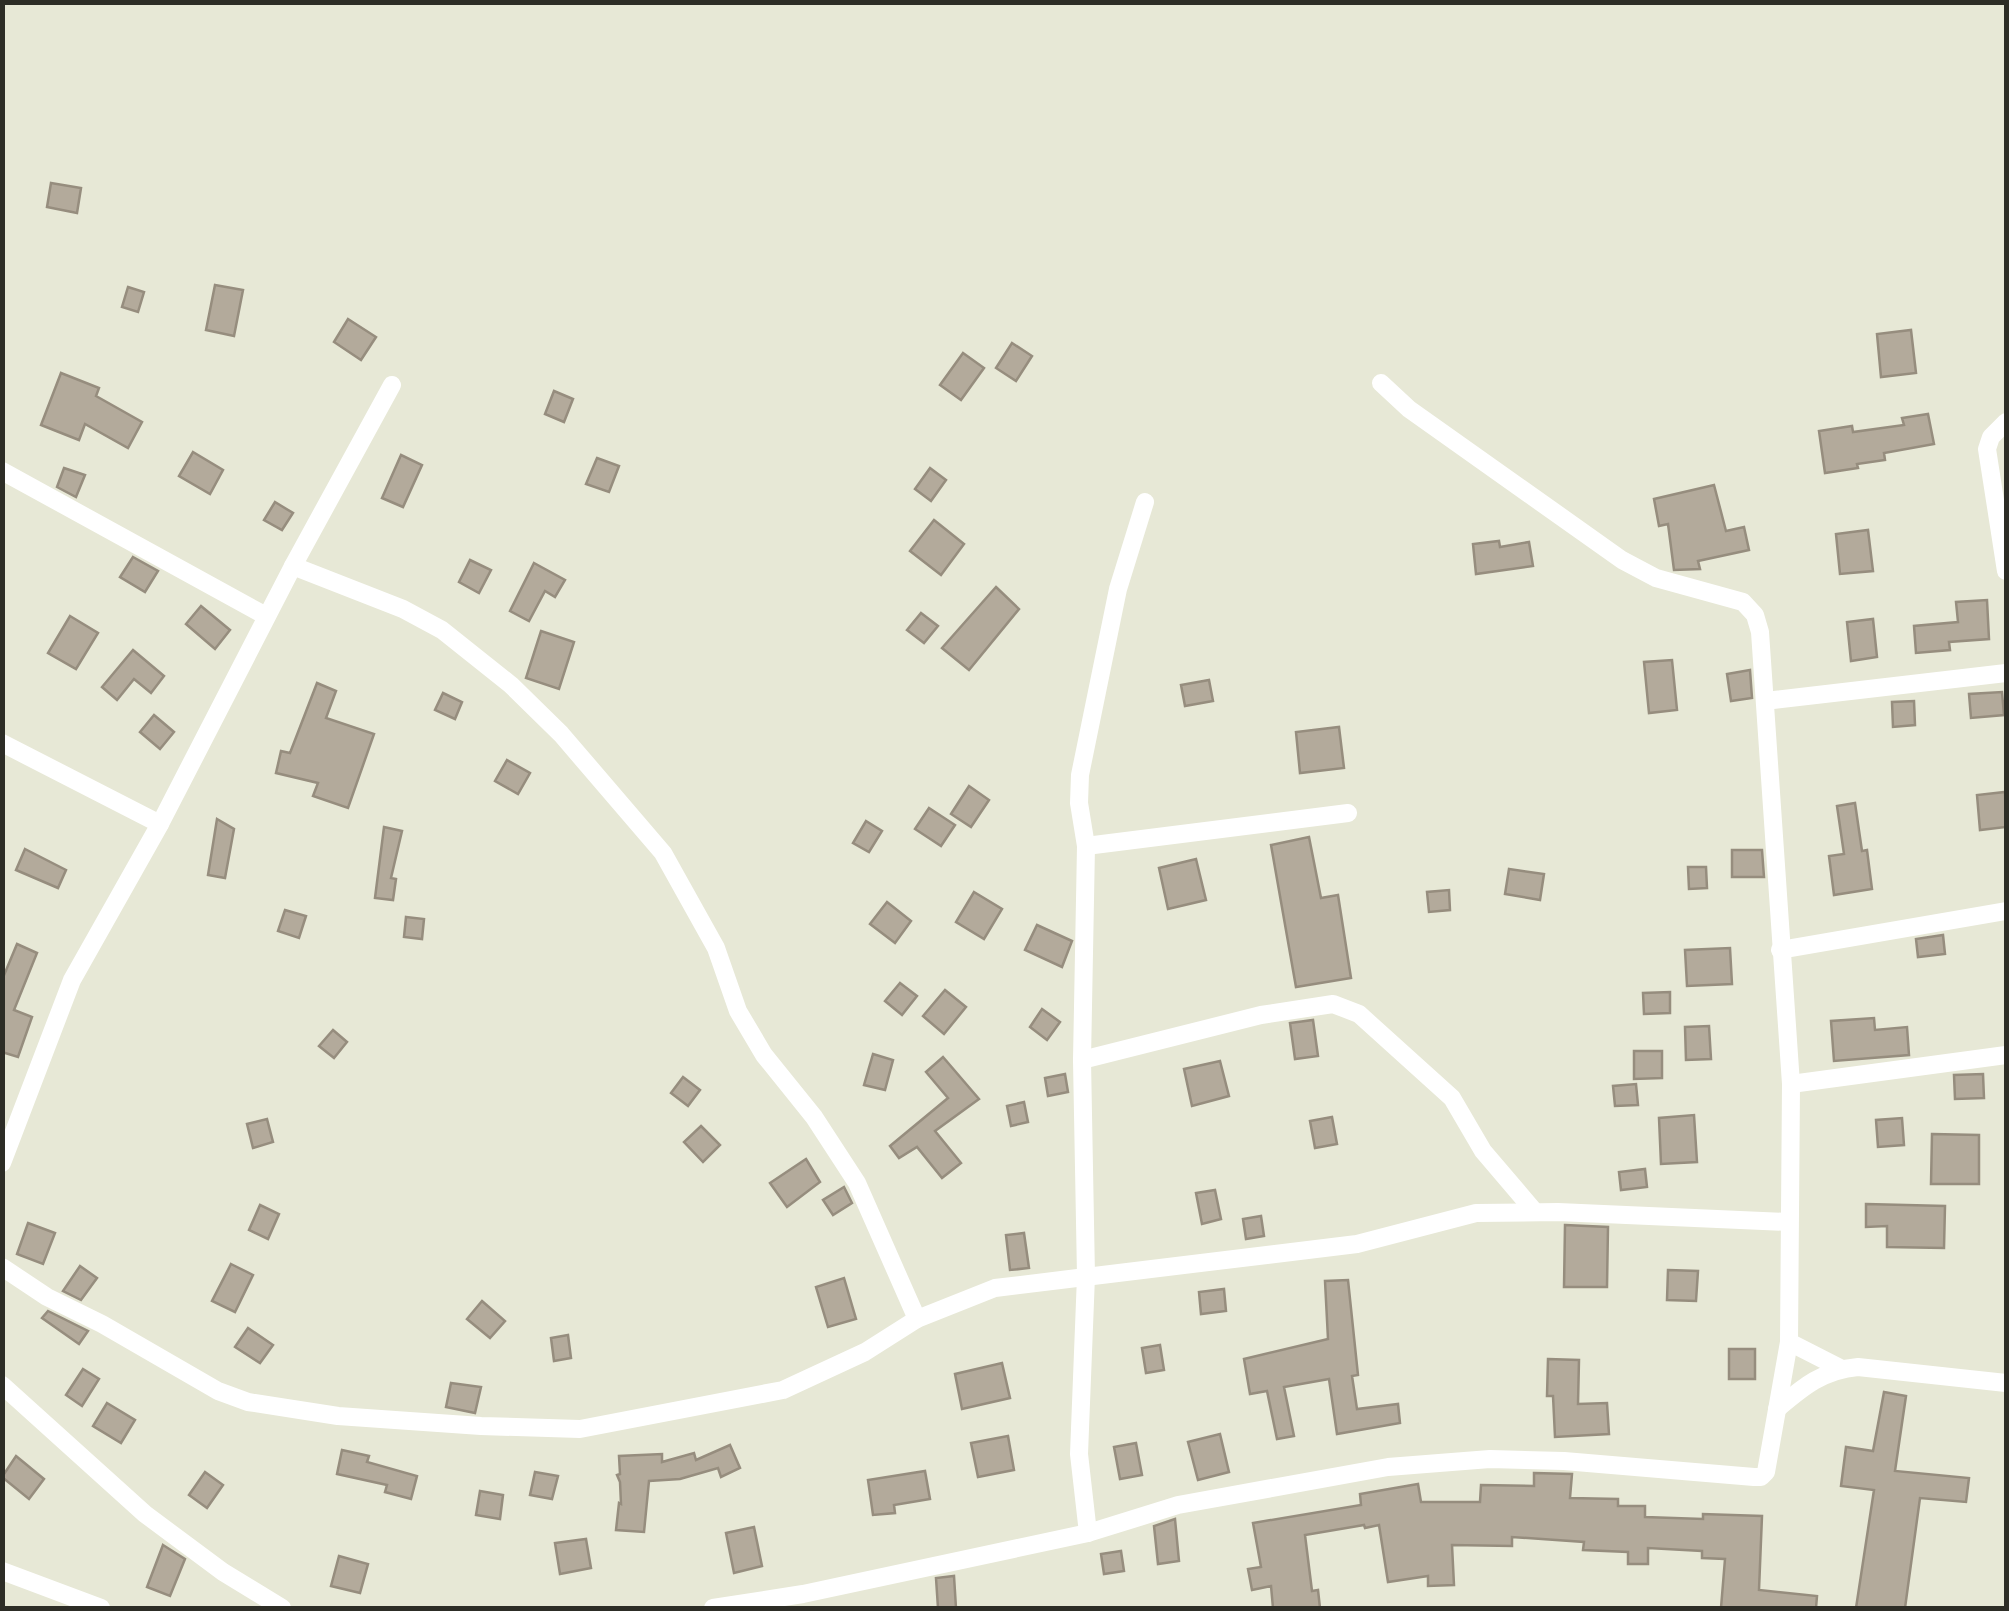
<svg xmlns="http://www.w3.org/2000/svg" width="2009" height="1611" viewBox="0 0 2009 1611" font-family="'Alegreya Sans',sans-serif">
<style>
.building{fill:#b3aa9b;stroke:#968d7e;stroke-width:2.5}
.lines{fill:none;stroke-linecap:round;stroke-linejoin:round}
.street{stroke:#fff;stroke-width:18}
</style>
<rect width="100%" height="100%" fill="#e7e8d6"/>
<!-- building -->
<g class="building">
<path d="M51,183L81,188L77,213L47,207Z"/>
<path d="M215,285L243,290L234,336L206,330Z"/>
<path d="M128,287L144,292L138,312L122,307Z"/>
<path d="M348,319L376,337L361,360L334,342Z"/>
<path d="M1911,330L1916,373L1881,377L1877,334Z"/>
<path d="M1012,343L1032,356L1016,381L996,368Z"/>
<path d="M963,353L984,368L961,400L940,385Z"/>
<path d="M61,373L99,388L96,396L142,422L128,448L85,424L79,440L41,425Z"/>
<path d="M554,391L573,399L564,422L545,414Z"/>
<path d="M1928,414L1934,444L1884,453L1885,460L1857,464L1858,468L1825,473L1819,431L1852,426L1853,432L1904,425L1902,418Z"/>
<path d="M193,452L223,470L210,494L179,476Z"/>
<path d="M401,455L422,465L403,507L382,498Z"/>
<path d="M597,458L619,466L609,492L586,484Z"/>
<path d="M64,468L85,475L76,497L57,487Z"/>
<path d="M930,468L946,480L931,501L915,489Z"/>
<path d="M1714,485L1726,531L1744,527L1749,550L1698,561L1700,569L1674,570L1668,524L1659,526L1654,499Z"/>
<path d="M275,502L293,513L282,530L264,520Z"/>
<path d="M934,520L964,544L941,575L910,551Z"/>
<path d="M1868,530L1873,571L1840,574L1836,534Z"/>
<path d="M1499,541L1500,547L1529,542L1533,566L1476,574L1473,544Z"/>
<path d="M133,557L158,571L145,592L120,577Z"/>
<path d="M470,560L491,570L479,593L459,582Z"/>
<path d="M534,563L565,580L555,597L545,591L529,621L510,611Z"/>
<path d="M996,587L1019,609L969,670L942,648Z"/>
<path d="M1987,600L1989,639L1949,642L1950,650L1916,653L1914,626L1958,622L1956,602Z"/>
<path d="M201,606L230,630L215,649L186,624Z"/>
<path d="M921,613L938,626L924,643L907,630Z"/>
<path d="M70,616L98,633L76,669L48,653Z"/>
<path d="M1873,619L1877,657L1851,661L1847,622Z"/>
<path d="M541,631L574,642L559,689L526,678Z"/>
<path d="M133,650L164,676L151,693L134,679L117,700L102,687Z"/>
<path d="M1672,660L1677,710L1649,713L1644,662Z"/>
<path d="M1750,670L1752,698L1731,701L1727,674Z"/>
<path d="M1209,680L1213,701L1185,706L1181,685Z"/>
<path d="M317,683L336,691L326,718L374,734L348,808L313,796L318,783L276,773L281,751L290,753Z"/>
<path d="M2002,692L2004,715L1971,718L1969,694Z"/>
<path d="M443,693L462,702L455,719L435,710Z"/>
<path d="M1914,701L1915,725L1893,727L1892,702Z"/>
<path d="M154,715L174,732L160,749L140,732Z"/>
<path d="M1339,727L1344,768L1300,773L1296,732Z"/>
<path d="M507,760L530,773L518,794L495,781Z"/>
<path d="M969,786L989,800L971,827L951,814Z"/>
<path d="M2005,792L2006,827L1980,830L1977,795Z"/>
<path d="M1855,803L1862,851L1867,850L1872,889L1834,895L1829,856L1844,854L1837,806Z"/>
<path d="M929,808L955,825L941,846L915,829Z"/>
<path d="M217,819L234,829L225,878L208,875Z"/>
<path d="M866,821L882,831L869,852L853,843Z"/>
<path d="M384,827L402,831L391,878L396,879L393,900L375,898Z"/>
<path d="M1309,837L1321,898L1338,895L1351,978L1296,987L1271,845Z"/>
<path d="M25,849L66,870L58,888L16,870Z"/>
<path d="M1732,850H1762L1764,877H1732Z"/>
<path d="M1196,859L1206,900L1168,909L1159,868Z"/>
<path d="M1688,867H1706L1707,888L1689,889Z"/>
<path d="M1509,869L1544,874L1540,900L1505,894Z"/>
<path d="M1449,890L1450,910L1429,912L1427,892Z"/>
<path d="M974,892L1002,909L984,939L956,922Z"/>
<path d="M887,902L911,921L895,943L870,924Z"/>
<path d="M285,910L306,916L299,938L278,931Z"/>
<path d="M406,917L424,919L422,939L404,937Z"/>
<path d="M1037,925L1072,941L1062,967L1025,950Z"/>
<path d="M1943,935L1945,954L1918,957L1916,939Z"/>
<path d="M17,944L37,953L14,1010L32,1017L18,1057L2,1052V980Z"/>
<path d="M1730,948L1732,984L1687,986L1685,950Z"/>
<path d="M900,983L917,996L902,1015L885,1001Z"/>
<path d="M945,990L966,1007L944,1034L923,1016Z"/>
<path d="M1670,992V1013L1644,1014L1643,993Z"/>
<path d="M1042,1009L1060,1022L1047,1040L1030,1027Z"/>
<path d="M1874,1018L1875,1030L1907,1027L1909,1055L1834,1061L1831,1021Z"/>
<path d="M1313,1020L1318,1056L1295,1059L1290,1023Z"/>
<path d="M1709,1026L1711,1059L1686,1060L1685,1027Z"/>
<path d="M333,1030L347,1042L334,1058L319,1046Z"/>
<path d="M1634,1051H1662V1078L1634,1079Z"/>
<path d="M873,1054L893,1060L885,1090L864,1085Z"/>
<path d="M943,1057L979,1099L935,1131L961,1163L942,1178L917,1147L899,1158L890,1146L948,1098L926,1072Z"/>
<path d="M1220,1061L1229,1096L1192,1106L1184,1069Z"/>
<path d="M1065,1074L1068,1092L1048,1096L1045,1078Z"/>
<path d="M1983,1074L1984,1098L1955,1099L1954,1075Z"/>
<path d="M683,1077L700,1090L688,1106L671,1093Z"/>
<path d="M1636,1084L1638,1105L1615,1106L1613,1086Z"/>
<path d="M1024,1102L1028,1122L1011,1126L1007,1106Z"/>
<path d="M1694,1115L1697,1162L1661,1164L1659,1118Z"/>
<path d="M1332,1117L1337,1144L1315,1148L1310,1121Z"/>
<path d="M1902,1118L1904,1145L1878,1147L1876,1120Z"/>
<path d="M267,1119L273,1142L253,1148L247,1124Z"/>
<path d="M701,1126L720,1145L703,1162L684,1142Z"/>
<path d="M1932,1134L1979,1135V1184H1931Z"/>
<path d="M806,1159L820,1182L787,1207L770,1183Z"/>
<path d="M1645,1169L1647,1187L1621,1190L1619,1172Z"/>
<path d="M844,1187L852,1203L833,1215L823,1200Z"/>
<path d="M1215,1190L1221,1219L1202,1224L1196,1193Z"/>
<path d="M1866,1204L1945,1206L1944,1248L1887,1247V1226L1866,1227Z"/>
<path d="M260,1205L279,1214L268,1239L249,1230Z"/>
<path d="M1261,1216L1264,1236L1246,1239L1243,1219Z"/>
<path d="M28,1223L55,1233L43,1264L17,1254Z"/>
<path d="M1565,1225L1608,1227L1607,1287H1564Z"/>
<path d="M1024,1233L1029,1268L1010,1270L1006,1235Z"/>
<path d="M231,1264L253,1275L235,1312L212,1301Z"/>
<path d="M80,1266L97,1278L81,1300L63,1291Z"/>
<path d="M1668,1270L1698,1271L1696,1301L1667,1300Z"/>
<path d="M844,1278L856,1319L828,1327L816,1287Z"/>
<path d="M1348,1280L1358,1375L1352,1376L1357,1409L1398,1404L1400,1423L1337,1434L1329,1379L1284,1387L1294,1436L1277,1439L1267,1391L1250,1394L1244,1359L1328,1339L1325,1281Z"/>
<path d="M1224,1289L1226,1311L1201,1314L1199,1292Z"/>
<path d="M482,1301L505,1321L490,1338L467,1319Z"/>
<path d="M48,1311L88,1331L79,1344L42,1318Z"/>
<path d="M248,1328L273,1345L260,1363L235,1347Z"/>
<path d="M568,1335L571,1358L554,1361L551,1338Z"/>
<path d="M1160,1345L1164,1370L1146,1373L1142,1348Z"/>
<rect x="1729" y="1349" width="26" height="30"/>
<path d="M1548,1359L1579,1360L1578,1404L1607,1403L1609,1434L1555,1437L1553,1396H1547Z"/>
<path d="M1002,1363L1010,1398L962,1409L955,1374Z"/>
<path d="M83,1369L99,1379L82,1406L66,1395Z"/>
<path d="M451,1383L481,1387L475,1413L446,1407Z"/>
<path d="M1884,1392L1906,1396L1895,1471L1969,1478L1966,1502L1920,1498L1905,1608H1856L1874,1490L1841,1486L1846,1447L1873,1451Z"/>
<path d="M107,1403L135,1420L121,1443L93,1426Z"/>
<path d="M1220,1434L1229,1472L1198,1480L1188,1442Z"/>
<path d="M1008,1436L1014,1470L978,1477L971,1443Z"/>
<path d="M1136,1443L1142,1475L1120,1479L1114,1447Z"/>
<path d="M730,1445L740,1468L721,1477L718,1468L680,1479L649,1481L644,1532L616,1530L619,1503L621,1504L620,1482L617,1475L620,1474L619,1456L662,1454V1462L694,1453L696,1460Z"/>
<path d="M342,1450L369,1456L367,1462L417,1476L411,1499L385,1492L387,1485L337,1474Z"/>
<path d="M16,1456L44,1479L29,1499L2,1477Z"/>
<path d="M925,1471L930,1499L894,1505L895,1513L873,1515L868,1480Z"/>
<path d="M205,1472L223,1485L207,1508L189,1495Z"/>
<path d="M535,1472L558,1476L552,1499L530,1495Z"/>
<path d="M1534,1473L1572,1474L1570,1498L1618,1499V1506H1645V1517L1703,1519V1514L1762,1516L1759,1590L1817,1596L1816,1608H1721L1725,1559L1702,1558V1551L1648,1548V1564H1628V1552L1583,1550L1584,1542L1512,1537V1546L1452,1545L1454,1585L1428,1586V1576L1388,1582L1379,1525L1365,1528L1364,1525L1305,1535L1312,1591L1318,1590L1320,1608H1273L1271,1586L1252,1590L1248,1569L1261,1567L1253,1523L1361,1505L1360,1494L1418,1484L1421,1502H1480L1481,1485L1534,1486Z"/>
<path d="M480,1491L503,1495L500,1519L476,1515Z"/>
<path d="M1175,1519L1179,1561L1158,1564L1154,1526Z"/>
<path d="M754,1527L762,1566L734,1573L726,1533Z"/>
<path d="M586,1539L591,1568L560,1574L555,1543Z"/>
<path d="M163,1545L185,1559L170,1596L147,1587Z"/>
<path d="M1121,1551L1124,1571L1104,1574L1101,1554Z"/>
<path d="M339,1556L368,1564L360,1593L331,1586Z"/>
<path d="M954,1576L956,1608H938L936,1578Z"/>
</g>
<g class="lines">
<!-- street -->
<g class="street">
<path d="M2006,422L1991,437L1987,449L2006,571"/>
<path d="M2,471L266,616"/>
<path d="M293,566L403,609L442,630L511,685L561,734L663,853L716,948L738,1011L764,1055L814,1117L857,1183L917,1319"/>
<path d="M1765,701L2006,673"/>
<path d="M2,743L160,824"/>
<path d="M1086,846L1348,813"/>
<path d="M1780,950L2006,911"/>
<path d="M1082,1060L1261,1015L1333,1004L1359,1014L1452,1098L1483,1151L1535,1212"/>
<path d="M1791,1084L2006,1055"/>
<path d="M2,1163L72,980L160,824L293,566L392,385"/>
<path d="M2,1267L47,1297L102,1324L218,1391L248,1402L338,1416L481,1426L580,1429L783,1390L865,1352L917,1319L995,1288L1357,1244L1476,1213L1558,1212L1788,1222"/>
<path d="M1789,1342L1840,1368"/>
<path d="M2,1385L145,1514L223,1572L282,1608"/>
<path d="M1777,1409C1803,1387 1823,1370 1858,1367L2006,1383"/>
<path d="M1088,1533L1079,1454L1086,1276L1082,1060L1086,846L1079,803L1080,775L1118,589L1145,502"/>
<path d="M2,1571L101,1608"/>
<path d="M713,1608L803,1594L1088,1533L1178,1505L1388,1467L1490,1459L1564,1461L1754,1477H1761L1766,1472L1789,1342L1791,1084L1760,632L1755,615L1743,602L1656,578L1622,560L1409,409L1381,383"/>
</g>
</g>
<!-- border -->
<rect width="2009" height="1611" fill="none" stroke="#2d2d26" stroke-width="10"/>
</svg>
